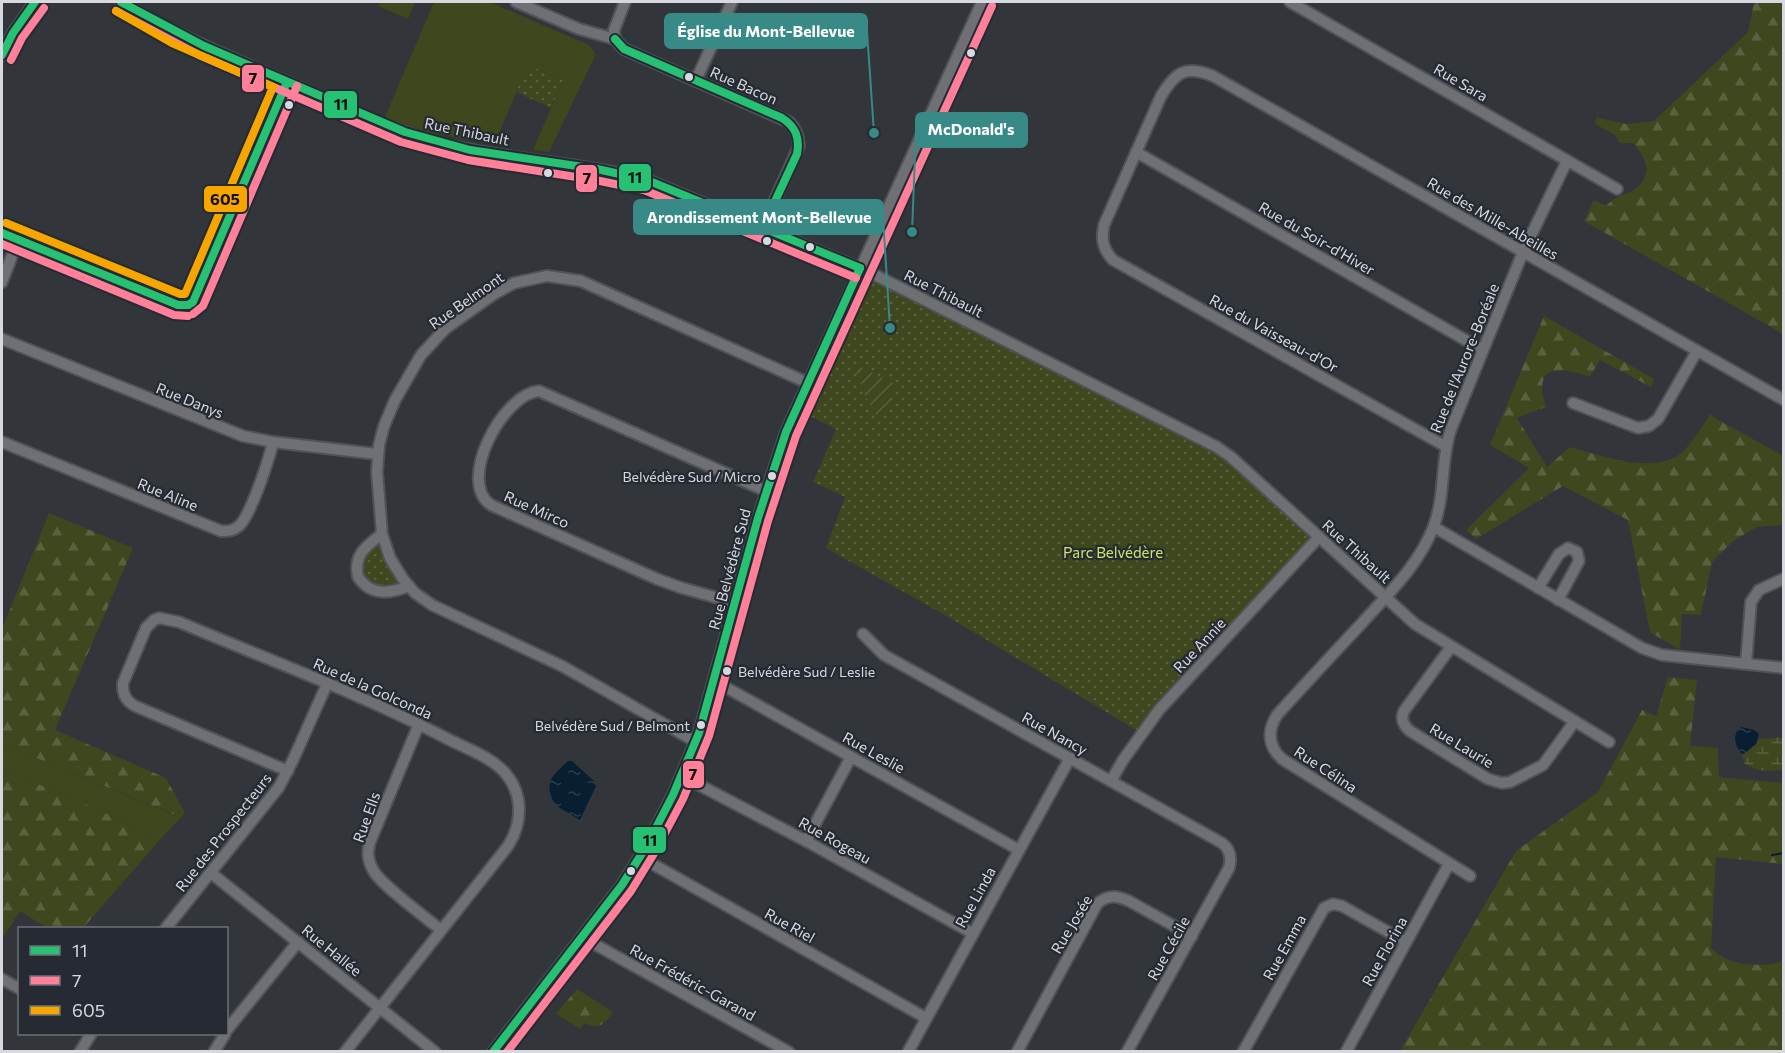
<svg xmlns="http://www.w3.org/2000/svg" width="1785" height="1053" viewBox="0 0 1785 1053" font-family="Commissioner,sans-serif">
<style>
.grass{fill:#3e471d}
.forest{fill:url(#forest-firs)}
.wetland{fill:url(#wetland-marsh)}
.park{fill:url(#park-dots)}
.garden{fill:url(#garden-furrows)}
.water{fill:url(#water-ripples)}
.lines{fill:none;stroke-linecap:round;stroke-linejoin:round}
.stream{stroke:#081f32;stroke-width:2}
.minor-casing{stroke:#4f5357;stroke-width:14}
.minor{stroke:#6e7073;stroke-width:10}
.bus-1-casing{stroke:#252a33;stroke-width:12}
.bus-2-casing{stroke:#252a33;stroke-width:12}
.bus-3-casing{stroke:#252a33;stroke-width:12}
.bus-1{stroke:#26c172;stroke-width:8}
.bus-2{stroke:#ff8098;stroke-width:8}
.bus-3{stroke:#f7a600;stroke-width:8}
.bus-dot{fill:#d6dae0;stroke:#252a33;stroke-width:2}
.labels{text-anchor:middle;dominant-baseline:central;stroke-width:4.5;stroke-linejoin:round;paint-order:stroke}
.bus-label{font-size:14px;fill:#d6dae0;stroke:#252a33;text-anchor:end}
.street-label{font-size:15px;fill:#d6dae0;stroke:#252a33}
.park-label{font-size:15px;fill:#cce667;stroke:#252a33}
.leader{fill:none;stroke:#378a85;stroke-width:2}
.callout-dot{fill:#378a85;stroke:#252a33;stroke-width:2}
.callout{fill:#378a85;stroke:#378a85;stroke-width:2}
.callout-label{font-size:16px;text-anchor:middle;font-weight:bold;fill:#fff}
.line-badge{stroke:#252a33;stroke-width:2}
.pale-badge-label{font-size:16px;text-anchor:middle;font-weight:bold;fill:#111}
</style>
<defs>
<pattern id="forest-firs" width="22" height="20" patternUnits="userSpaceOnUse" patternTransform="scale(1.5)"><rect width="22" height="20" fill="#3e471d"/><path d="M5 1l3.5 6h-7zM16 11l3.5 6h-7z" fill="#59613e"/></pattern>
<pattern id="wetland-marsh" width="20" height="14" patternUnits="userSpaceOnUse" patternTransform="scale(1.5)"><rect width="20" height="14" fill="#3e471d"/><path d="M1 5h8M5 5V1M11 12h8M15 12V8" fill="none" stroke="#59613e"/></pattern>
<pattern id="park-dots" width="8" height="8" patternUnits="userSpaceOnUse" patternTransform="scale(1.5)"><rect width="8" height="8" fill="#3e471d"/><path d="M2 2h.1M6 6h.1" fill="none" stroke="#59613e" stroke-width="1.8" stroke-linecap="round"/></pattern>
<pattern id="garden-furrows" width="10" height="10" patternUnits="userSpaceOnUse" patternTransform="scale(1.5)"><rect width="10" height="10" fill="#3e471d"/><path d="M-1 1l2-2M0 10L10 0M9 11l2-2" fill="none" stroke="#59613e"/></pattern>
<pattern id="water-ripples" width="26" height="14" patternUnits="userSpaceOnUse" patternTransform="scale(1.5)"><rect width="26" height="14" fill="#081f32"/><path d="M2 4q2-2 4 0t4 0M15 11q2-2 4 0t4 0" fill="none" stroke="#2b3f4f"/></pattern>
</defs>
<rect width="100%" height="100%" fill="#32353a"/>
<!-- grass -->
<g class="grass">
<path d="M381,2H415L408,19L378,6Z"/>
<path d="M434,2H490L589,45L596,54L549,152L533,150L563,80L528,65L494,145L427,132L385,117Z"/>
<path d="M2,744L172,814L185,813L157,843C115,812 50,790 2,769Z"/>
</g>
<!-- forest -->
<g class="forest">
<path d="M1754,2H1783V334L1584,221L1594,200L1606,206C1611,201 1616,197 1622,195C1626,193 1627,194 1631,192C1654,178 1648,160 1633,143H1620L1615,135L1595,124L1596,117L1626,124L1654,121L1748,32Z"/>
<path d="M1544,316L1654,379L1651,387L1600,360L1590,377C1559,366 1532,364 1546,407L1517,418L1547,467L1570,447C1599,455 1651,474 1679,455C1689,448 1702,426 1710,415L1783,456V525L1757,527L1733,541L1712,562L1701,615L1682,614L1680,650L1650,632L1628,520L1563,486L1476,539L1466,530L1529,468L1490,445Z"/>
<path d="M49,513L133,548L55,730L166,778L185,813L173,814L2,744V629Z"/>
<path d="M1668,677L1697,680L1690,746L1718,748L1719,777L1783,783V864L1716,857L1711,948C1727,966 1761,968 1783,961V1051H1400L1516,851L1598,792L1642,710L1656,716Z"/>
<path d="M2,769C50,790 115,812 157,843L83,928H47L20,911L2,939Z"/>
<path d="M577,989L613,1012C605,1024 599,1030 585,1023L580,1029L556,1014Z"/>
</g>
<!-- wetland -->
<path class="wetland" d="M1783,737V770C1768,771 1757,773 1744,763L1742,754L1756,744L1759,739Z"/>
<!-- park -->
<g class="park">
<path d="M528,65L563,80L551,108L516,92Z"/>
<path d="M860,268L1210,443L1319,537L1141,733L950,618L826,548L845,497L813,482L836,429L796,409Z"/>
<path d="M378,543L387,565L400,585L395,588L372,586C355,567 361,557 378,543Z"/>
</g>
<!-- garden -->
<path class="garden" d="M859,366L897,385L881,423L867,399L855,369Z"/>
<!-- water -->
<g class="water">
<path d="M1741,727L1754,730L1759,734L1756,744L1744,754L1741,753C1736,747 1733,738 1737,731Z"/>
<path d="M568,761H572L594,781L596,786L580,820L555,805C543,782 552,776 568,761Z"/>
</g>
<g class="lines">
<!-- stream -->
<path class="stream" d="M1772,855L1784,853"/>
<defs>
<g id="minor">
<path d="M121,2C174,35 232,58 289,83C340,105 391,131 445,144C512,161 580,162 647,180L873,274L1217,447L1231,457L1415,624L1609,742"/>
<path d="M516,2L579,29L615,39L624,49L789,122C796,129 798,135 799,146L763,227"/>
<path d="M1290,2L1617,189"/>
<path d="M615,39L614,30L625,2"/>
<path d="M2,55L13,33L35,2"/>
<path d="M696,80L732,2"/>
<path d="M1136,152L1483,350"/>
<path d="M2,233L178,305H188L193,302L287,82"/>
<path d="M2,282L18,240"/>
<path d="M2,339L243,436L273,442L377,454"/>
<path d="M1573,403L1638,428L1649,426L1658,419L1697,351"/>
<path d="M2,442L221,531C229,531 233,531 239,526C251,515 269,459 273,442"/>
<path d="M1445,446L1113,260C1103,249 1101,240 1104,225L1161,96C1176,72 1185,65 1213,76L1784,400"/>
<path d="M1434,527L1642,648L1662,655L1784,668"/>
<path d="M382,534C366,546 353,555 358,577C371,596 389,594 409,586"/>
<path d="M1538,588L1559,554L1568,548L1577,552L1579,561L1558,600"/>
<path d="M736,603L682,588L657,579L491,505C456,481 503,394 539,391L766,491"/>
<path d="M863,634L884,655L1222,843C1230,849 1232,857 1229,868L1127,1052"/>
<path d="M1451,647L1404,711C1400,719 1404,726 1410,731L1488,779L1502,783L1510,782L1543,765L1575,721"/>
<path d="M1746,664L1751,602L1759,590L1783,579"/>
<path d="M714,684L727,688L1019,850"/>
<path d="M419,724L370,842C367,851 368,861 373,870C381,885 425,917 441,930"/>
<path d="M696,742L562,666L432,605L415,593L403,579L390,558L382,534L377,472L379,445L384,426L395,400L421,355L445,329L494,294L514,283L547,276L581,281L808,383"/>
<path d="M288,771L135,706C126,701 122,694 123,683L146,628L154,620L159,618L179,622C269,660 361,694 448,739C467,749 492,757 506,774C524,796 522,824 508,846L345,1052"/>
<path d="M682,776L806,841L972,933"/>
<path d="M1111,781L1123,760L1159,710L1319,537"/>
<path d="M806,841L851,757"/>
<path d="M640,857L926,1018"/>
<path d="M211,873L435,1052"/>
<path d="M1470,876L1282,759C1268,746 1267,731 1277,715C1305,684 1333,654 1362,623C1388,594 1418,566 1433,528C1446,496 1440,461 1451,429L1523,252L1567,161"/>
<path d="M166,928L279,787L293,760L327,684"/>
<path d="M585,935L596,945L789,1052"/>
<path d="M2,979L20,989"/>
<path d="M226,1031L298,942"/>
<path d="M80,1052L91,1034"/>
<path d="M214,1052L225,1034"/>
<path d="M493,1052L622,885L646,847L673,795L699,733L758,518L786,432L982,2"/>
<path d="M908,1052L1070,758"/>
<path d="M1017,1052L1097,904C1108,894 1117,896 1129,901L1192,936"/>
<path d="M1243,1052L1324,908L1333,904L1342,906L1406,942"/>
<path d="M1346,1052L1449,864"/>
</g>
</defs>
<!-- minor casing -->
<use href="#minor" class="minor-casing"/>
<!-- minor -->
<use href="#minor" class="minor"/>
<defs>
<g id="bus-1">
<path d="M121,2L204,46L405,132L470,150L597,169L647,180L860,268"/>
<path d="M615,39L624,49L782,118C796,127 800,138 797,154L763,227"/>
<path d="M2,55L13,33L35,2"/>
<path d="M2,233L178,305H188"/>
<path d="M188,305L193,302L287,82"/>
<path d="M493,1052L622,885L646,847L673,795L699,733L758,518L786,432L860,268"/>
</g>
<g id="bus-2">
<path d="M116,11L199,55L401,142L468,160L595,180L644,190L856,278"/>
<path d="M11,60L22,38L44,8"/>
<path d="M2,244L174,315L188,316"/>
<path d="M193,314L203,306L297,86"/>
<path d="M507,1052L631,891L655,852L683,799L709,736L768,521L796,436L992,6"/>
</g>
<path id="bus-3" d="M6,223L180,294H185L273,87L172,43L116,11"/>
</defs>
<!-- bus-1 casing -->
<use href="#bus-1" class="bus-1-casing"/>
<!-- bus-2 casing -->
<use href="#bus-2" class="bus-2-casing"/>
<!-- bus-3 casing -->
<use href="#bus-3" class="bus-3-casing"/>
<!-- bus-1 -->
<use href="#bus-1" class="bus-1"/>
<!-- bus-2 -->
<use href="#bus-2" class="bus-2"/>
<!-- bus-3 -->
<use href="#bus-3" class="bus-3"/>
</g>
<!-- markers -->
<g class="bus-dot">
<circle cx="971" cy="53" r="5"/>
<circle cx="689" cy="77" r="5"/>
<circle cx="289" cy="105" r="5"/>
<circle cx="548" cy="173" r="5"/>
<circle cx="767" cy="241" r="5"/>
<circle cx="810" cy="247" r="5"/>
<circle cx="772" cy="476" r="5"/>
<circle cx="727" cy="671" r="5"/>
<circle cx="701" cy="725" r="5"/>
<circle cx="631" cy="871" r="5"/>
</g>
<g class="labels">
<!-- bus labels -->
<g class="bus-label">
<text x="761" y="476">Belvédère Sud / Micro</text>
<text x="738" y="671" text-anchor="start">Belvédère Sud / Leslie</text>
<text x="690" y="725">Belvédère Sud / Belmont</text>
</g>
<!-- street labels -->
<g class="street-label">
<text transform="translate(1461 82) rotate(30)">Rue Sara</text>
<text transform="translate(744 85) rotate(24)">Rue Bacon</text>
<text transform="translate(467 131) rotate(12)">Rue Thibault</text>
<text transform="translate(1493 218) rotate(30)">Rue des Mille-Abeilles</text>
<text transform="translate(1317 238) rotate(30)">Rue du Soir-d'Hiver</text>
<text transform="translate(944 293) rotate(27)">Rue Thibault</text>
<text transform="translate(466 300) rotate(-35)">Rue Belmont</text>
<text transform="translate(1274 333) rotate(29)">Rue du Vaisseau-d'Or</text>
<text transform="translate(1464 358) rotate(-68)">Rue de l'Aurore-Boréale</text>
<text transform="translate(190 400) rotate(22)">Rue Danys</text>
<text transform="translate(168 494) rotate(22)">Rue Aline</text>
<text transform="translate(537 509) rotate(24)">Rue Mirco</text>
<text transform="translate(1357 551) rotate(42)">Rue Thibault</text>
<text transform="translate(729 569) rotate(-75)">Rue Belvédère Sud</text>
<text transform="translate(1199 645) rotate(-47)">Rue Annie</text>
<text transform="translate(373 688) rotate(24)">Rue de la Golconda</text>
<text transform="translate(1055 733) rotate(29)">Rue Nancy</text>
<text transform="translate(1462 745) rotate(31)">Rue Laurie</text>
<text transform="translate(874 752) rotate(29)">Rue Leslie</text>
<text transform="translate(1326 769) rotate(33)">Rue Célina</text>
<text transform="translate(366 817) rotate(-70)">Rue Ells</text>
<text transform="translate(223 832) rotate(-52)">Rue des Prospecteurs</text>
<text transform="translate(835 840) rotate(29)">Rue Rogeau</text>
<text transform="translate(975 897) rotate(-61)">Rue Linda</text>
<text transform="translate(1071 924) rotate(-59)">Rue Josée</text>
<text transform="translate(790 925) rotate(29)">Rue Riel</text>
<text transform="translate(1284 947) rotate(-61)">Rue Emma</text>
<text transform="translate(1168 948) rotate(-61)">Rue Cécile</text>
<text transform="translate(332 950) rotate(39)">Rue Hallée</text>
<text transform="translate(1384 951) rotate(-61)">Rue Florina</text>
<text transform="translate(693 982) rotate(29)">Rue Frédéric-Garand</text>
</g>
<!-- park labels -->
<g class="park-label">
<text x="1113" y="552">Parc Belvédère</text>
</g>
</g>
<!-- callouts -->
<path class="leader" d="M874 133L867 31M912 232L916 130M890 328L883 217"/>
<g class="callout-dot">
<circle cx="874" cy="133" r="6"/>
<circle cx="912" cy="232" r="6"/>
<circle cx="890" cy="328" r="6"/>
</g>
<g class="callout">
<rect x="665" y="14" width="202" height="34" rx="6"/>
<rect x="916" y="113" width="111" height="34" rx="6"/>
<rect x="634" y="200" width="249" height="34" rx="6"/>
</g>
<g class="callout-label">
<text x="766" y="37">Église du Mont-Bellevue</text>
<text x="971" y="135">McDonald's</text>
<text x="759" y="223">Arondissement Mont-Bellevue</text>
</g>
<g class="line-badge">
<rect x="241" y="64" width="24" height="29" rx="6" fill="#ff8098"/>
<rect x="323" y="90" width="35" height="29" rx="6" fill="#26c172"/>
<rect x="618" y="163" width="34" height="29" rx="6" fill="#26c172"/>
<rect x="575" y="164" width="23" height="29" rx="6" fill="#ff8098"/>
<rect x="203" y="185" width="45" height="28" rx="6" fill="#f7a600"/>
<rect x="682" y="760" width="23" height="29" rx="6" fill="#ff8098"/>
<rect x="632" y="826" width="35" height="28" rx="6" fill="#26c172"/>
</g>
<g class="pale-badge-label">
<text x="253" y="84">7</text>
<text x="341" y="110">11</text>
<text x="635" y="183">11</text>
<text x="587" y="184">7</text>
<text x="225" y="205">605</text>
<text x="693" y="780">7</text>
<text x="650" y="846">11</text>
</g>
<!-- border -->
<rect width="1785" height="1053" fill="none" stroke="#d6dae0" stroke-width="6"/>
<!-- legend -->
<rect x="18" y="927" width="210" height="108" fill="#252a33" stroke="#6c7078" stroke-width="1.5"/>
<rect x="30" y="946" width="30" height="9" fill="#26c172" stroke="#6c7078" stroke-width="1.5"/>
<text x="72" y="957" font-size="18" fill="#d6dae0">11</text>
<rect x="30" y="976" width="30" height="9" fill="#ff8098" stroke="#6c7078" stroke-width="1.5"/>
<text x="72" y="987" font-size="18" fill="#d6dae0">7</text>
<rect x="30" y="1006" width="30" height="9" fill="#f7a600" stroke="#6c7078" stroke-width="1.5"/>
<text x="72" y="1017" font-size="18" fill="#d6dae0">605</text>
</svg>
